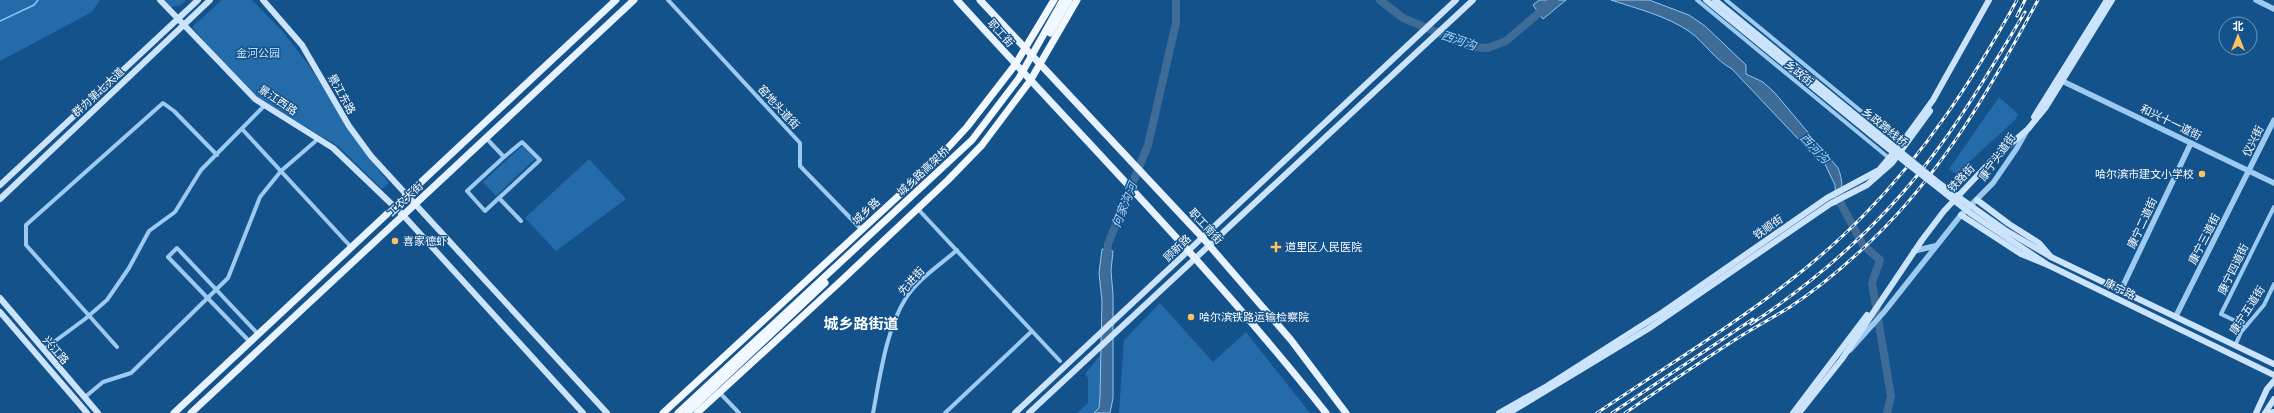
<svg xmlns="http://www.w3.org/2000/svg" width="2274" height="413" viewBox="0 0 2274 413" font-family="Poppins,'Noto Sans SC',sans-serif">
<style>
.green{fill:#236ba9}
.water{fill:#3e6c96;stroke:#8fc6f3}
.lines{fill:none;stroke-linecap:round;stroke-linejoin:round}
.stream{stroke:#8fc6f3;stroke-width:1.5}
.river{stroke:#3e6c96;stroke-width:8}
.minor{stroke:#9dcaf0;stroke-width:4}
.tertiary{stroke:#9dcaf0;stroke-width:5.5}
.secondary{stroke:#cbe4fb;stroke-width:6}
.primary{stroke:#e6f2ff;stroke-width:7}
.trunk{stroke:#f2f8ff;stroke-width:7}
.rail-casing{stroke:#fff;stroke-width:3}
.rail{stroke:#14528c;stroke-width:1.5;stroke-dasharray:4.5;stroke-linecap:butt}
.secondary-bridge{stroke:#cbe4fb;stroke-width:6}
.trunk-bridge{stroke:#f2f8ff;stroke-width:7}
.poi-dot{fill:#ffc35c;stroke:#14528c;stroke-width:1.5}
.labels{text-anchor:middle;dominant-baseline:central;stroke-width:3;stroke-linejoin:round;paint-order:stroke}
.street-label{font-size:11px;fill:#fff;stroke:#14528c}
.park-label{font-size:11px;fill:#c4e2fc;stroke:#14528c}
.poi-label{font-size:11px;fill:#fff;stroke:#14528c;text-anchor:start}
.water-label{font-size:12px;font-style:italic;fill:#a9d3f7;stroke:#14528c}
.district-label{font-size:15px;font-weight:bold;fill:#fff;stroke:#14528c}
</style>
<rect width="100%" height="100%" fill="#14528c"/>
<!-- green -->
<g class="green">
<path d="M0,0H100L92,12L0,61Z"/>
<path d="M165,0H186L181,5L171,7Z"/>
<path d="M222,0H252L283,32L308,64L356,140L389,183L382,189L338,146L258,98L240,82L192,27Z"/>
<path d="M1999,97L2018,114L2015,120L1956,174L1949,169Z"/>
<path d="M522,146L535,159L496,196L483,182Z"/>
<path d="M589,159L626,199L556,251L525,218Z"/>
<path d="M1160,303L1213,362L1246,332L1310,413H1119L1124,340Z"/>
<path d="M1102,353L1099,408L1094,413H1077L1088,403V378L1085,374Z"/>
</g>
<!-- water -->
<g class="water">
<path d="M1539,0H1566L1543,19L1533,5Z"/>
<path d="M1611,0H1649L1689,15L1705,26L1746,65V74L1763,82L1774,92L1838,168C1843,180 1844,195 1836,205L1835,185L1823,160L1819,161L1732,69C1715,60 1705,43 1690,32C1667,16 1638,9 1611,0Z"/>
<path d="M1102,249L1113,251L1111,271L1113,295V398L1110,413H1094L1099,408L1100,396L1102,301L1099,273Z"/>
</g>
<g class="lines">
<!-- stream -->
<path class="stream" d="M0,21L34,5L38,0"/>
<!-- river -->
<g class="river">
<path d="M1380,0L1403,18L1472,47L1488,48L1506,41L1554,0"/>
<path d="M1840,192V202L1863,245L1880,260L1872,283L1891,396L1887,413"/>
<path d="M1107,259L1108,244L1148,145L1176,23V0"/>
</g>
<!-- minor -->
<g class="minor">
<path d="M668,0L800,143V166L862,230"/>
<path d="M1697,0L1889,158"/>
<path d="M1726,0L1901,144"/>
<path d="M242,129L351,247"/>
<path d="M486,138L504,157L467,191L485,211L540,160L522,142L504,157"/>
<path d="M499,198L521,221"/>
<path d="M917,208L1060,361"/>
<path d="M2246,326L2221,314L2274,207"/>
<path d="M250,342L168,257L177,248L258,334"/>
<path d="M2235,346L2241,332L2264,305L2274,284"/>
<path d="M117,347L26,245V225L163,103L174,111L217,155"/>
<path d="M43,350L85,319L107,300L129,268L149,231L175,212L201,170L265,105"/>
<path d="M719,392L739,413"/>
<path d="M85,397L103,382L131,373L228,278L260,197L281,171L318,139"/>
<path d="M873,413C880,377 886,329 906,298C918,279 940,265 957,250"/>
<path d="M945,413L1032,331"/>
</g>
<!-- tertiary -->
<g class="tertiary">
<path d="M2256,0L2274,9"/>
<path d="M2058,79L2274,183"/>
<path d="M1914,251L1935,246"/>
<path d="M2121,290L2191,143"/>
<path d="M2176,316L2274,120"/>
<path d="M1850,350L1884,312L1961,215L1993,183L2017,148L2026,132"/>
</g>
<!-- secondary -->
<g class="secondary">
<path d="M160,0L255,99L333,148L403,215L583,413"/>
<path d="M263,0L302,45L349,126L371,156L607,413"/>
<path d="M2034,117L2107,0"/>
<path d="M0,185L198,0"/>
<path d="M0,199L210,0"/>
<path d="M1977,200L2009,224L2039,243L2051,257L2274,364"/>
<path d="M1961,215L2021,254L2048,265L2274,375"/>
<path d="M0,298L98,413"/>
<path d="M0,312L87,413"/>
<path d="M1015,413L1456,0"/>
<path d="M1029,413L1473,0"/>
<path d="M1499,413L1547,386L1663,312L1827,198L1879,170L1901,144L1933,100L1989,0"/>
<path d="M1509,413L1648,329L1830,204L1867,185L1892,163L1930,111"/>
<path d="M1793,413L1867,315"/>
<path d="M1799,413L1842,359L1922,240L1944,211L1993,159L2028,129L2046,107L2112,0"/>
<path d="M2256,413L2267,389L2274,381"/>
<path d="M2265,413L2274,399"/>
<path d="M2270,413L2274,412"/>
</g>
<!-- primary -->
<g class="primary">
<path d="M957,0C1081,137 1212,268 1326,413"/>
<path d="M980,0L1202,237L1291,340L1346,413"/>
<path d="M174,413L616,0"/>
<path d="M191,413L634,0"/>
</g>
<!-- trunk -->
<g class="trunk">
<path d="M663,413L932,165L967,127L1015,65L1054,0"/>
<path d="M697,413L842,280L948,180L982,145L1030,81L1077,0"/>
</g>
<defs>
<g id="rail">
<path d="M2017,16L2025,0"/>
<path d="M1751,324C1820,278 1884,221 1934,154C1968,109 1996,60 2025,12"/>
<path d="M1597,413C1687,352 1786,295 1863,216C1926,152 1974,78 2017,0"/>
<path d="M1612,413L1753,319"/>
<path d="M1625,413C1663,387 1702,361 1741,336C1757,326 1774,317 1790,307C1819,288 1847,264 1872,240C1943,172 1992,86 2038,0"/>
</g>
</defs>
<!-- rail casing -->
<use href="#rail" class="rail-casing"/>
<!-- rail -->
<use href="#rail" class="rail"/>
<!-- secondary-bridge -->
<g class="secondary-bridge">
<path d="M1706,0L1885,146L1970,213L2048,265"/>
<path d="M1715,0L1940,184L2005,230L2051,257"/>
</g>
<!-- trunk-bridge -->
<g class="trunk-bridge">
<path d="M1050,33L1069,0"/>
<path d="M678,413L972,140L1019,78L1063,0"/>
<path d="M687,413L825,283"/>
</g>
</g>
<!-- markers -->
<g class="poi-dot">
<circle cx="2202" cy="174" r="4"/>
<circle cx="395" cy="241" r="4"/>
<path d="M1274 241h4v4h4v4h-4v4h-4v-4h-4v-4h4z"/>
<circle cx="1191" cy="317" r="4"/>
</g>
<g class="labels">
<!-- street labels -->
<g class="street-label">
<text transform="translate(1001 33) rotate(48)">职工街</text>
<text transform="translate(1799 73) rotate(39)">乡政街</text>
<text transform="translate(98 92) rotate(-43)">群力第七大道</text>
<text transform="translate(342 94) rotate(61)">景江东路</text>
<text transform="translate(278 100) rotate(34)">景江西路</text>
<text transform="translate(779 107) rotate(47)">窑地头道街</text>
<text transform="translate(2171 122) rotate(26)">和兴十一道街</text>
<text transform="translate(1885 127) rotate(39)">乡政跨线桥</text>
<text transform="translate(2253 141) rotate(-64)">仪兴街</text>
<text transform="translate(1997 157) rotate(-55)">康宁头道街</text>
<text transform="translate(923 171) rotate(-43)">城乡路高架桥</text>
<text transform="translate(1961 178) rotate(-46)">铁路街</text>
<text transform="translate(405 199) rotate(-43)">工农大街</text>
<text transform="translate(866 211) rotate(-43)">城乡路</text>
<text transform="translate(2142 223) rotate(-65)">康宁二道街</text>
<text transform="translate(1206 226) rotate(47)">职工南街</text>
<text transform="translate(1768 227) rotate(-35)">铁顺街</text>
<text transform="translate(2204 239) rotate(-63)">康宁三道街</text>
<text transform="translate(1177 248) rotate(-44)">顾新路</text>
<text transform="translate(2233 269) rotate(-64)">康宁四道街</text>
<text transform="translate(911 281) rotate(-48)">先进街</text>
<text transform="translate(2120 289) rotate(26)">康宁路</text>
<text transform="translate(2247 310) rotate(-57)">康宁五道街</text>
<text transform="translate(56 350) rotate(49)">兴江路</text>
</g>
<!-- park labels -->
<g class="park-label">
<text x="258" y="53">金河公园</text>
</g>
<!-- poi labels -->
<g class="poi-label">
<text x="2194" y="174" text-anchor="end">哈尔滨市建文小学校</text>
<text x="403" y="241">喜家德虾</text>
<text x="1285" y="247">道里区人民医院</text>
<text x="1199" y="317">哈尔滨铁路运输检察院</text>
</g>
<!-- water labels -->
<g class="water-label">
<text transform="translate(1459 40) rotate(19)">西河沟</text>
<text transform="translate(1815 148) rotate(46)">西河沟</text>
<text transform="translate(1124 205) rotate(-68)">何家沟河</text>
</g>
<!-- district labels -->
<g class="district-label">
<text x="861" y="323">城乡路街道</text>
</g>
</g>
<!-- north arrow -->
<g transform="translate(2238 36)"><circle r="19" fill="#14528c" stroke="#7297ba"/>
<path d="M0-3L7 15L0 10L-7 15Z" fill="#ffc35c"/>
<text y="-6" font-size="11" font-weight="bold" text-anchor="middle" fill="#ffffff">北</text>
</g>
</svg>
